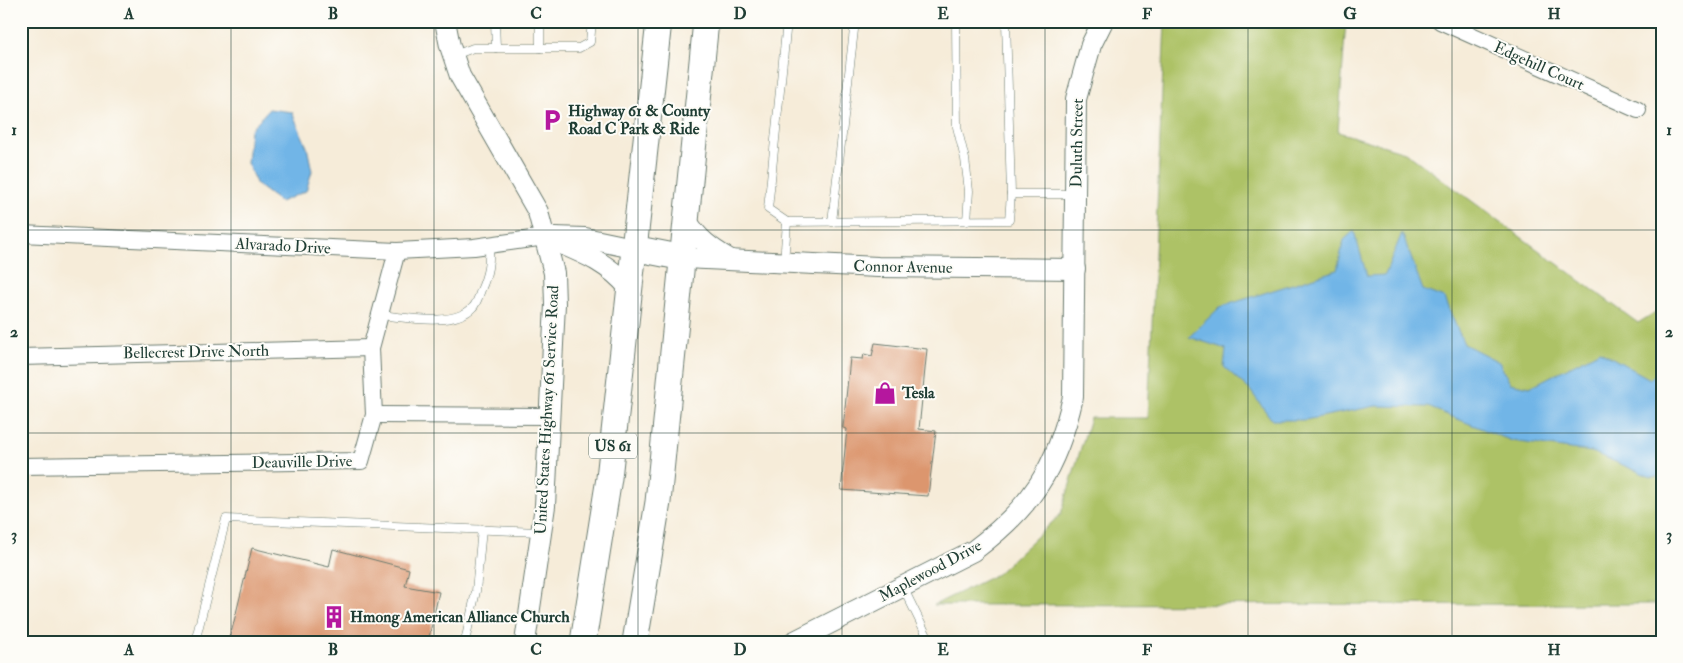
<svg xmlns="http://www.w3.org/2000/svg" width="1683" height="663" viewBox="0 0 1683 663" font-family="'IM FELL Double Pica',serif">
<style>
.green{fill:#adc266;stroke:#66804d}
.water{fill:#71b5e7;stroke:#48798e}
.building{fill:#dc966e}
.lines{fill:none;stroke-linecap:round;stroke-linejoin:round}
.service-casing{stroke:#6a7a6e;stroke-width:9}
.minor-casing{stroke:#6a7a6e;stroke-width:18}
.tertiary-casing{stroke:#6a7a6e;stroke-width:22}
.primary-casing{stroke:#6a7a6e;stroke-width:27}
.service{stroke:#fff;stroke-width:8}
.minor{stroke:#fff;stroke-width:16}
.tertiary{stroke:#fff;stroke-width:20}
.primary{stroke:#fff;stroke-width:25}
.grid{fill:none;stroke:#1f3d34;stroke-width:1;stroke-opacity:0.55}
.labels{text-anchor:middle;dominant-baseline:central;stroke-width:4;stroke-linejoin:round;paint-order:stroke}
.shield{fill:#fdfcf7;stroke:#62766e;stroke-width:1}
.shield-label{font-size:15px;font-weight:bold;fill:#1f3d34}
.street-label{font-size:16px;fill:#1f3d34;stroke:#fdfcf7}
.poi-label{font-size:16px;font-weight:bold;fill:#1f3d34;stroke:#fdfcf7;text-anchor:start}
.neatline{fill:none;stroke:#1f3d34;stroke-width:2}
.grid-label{font-size:16px;text-anchor:middle;font-weight:bold;fill:#1f3d34}
</style>
<rect width="100%" height="100%" fill="#fdfcf7"/>
<filter id="ink" filterUnits="userSpaceOnUse"><feTurbulence type="fractalNoise" baseFrequency=".02" numOctaves="2"/><feDisplacementMap in="SourceGraphic" scale="10" xChannelSelector="R" yChannelSelector="G"/><feConvolveMatrix kernelMatrix="1 2 1 2 8 2 1 2 1" color-interpolation-filters="sRGB"/></filter>
<filter id="wash" filterUnits="userSpaceOnUse"><feTurbulence type="fractalNoise" baseFrequency=".0096" numOctaves="4" result="noise"/><feDisplacementMap in="SourceGraphic" scale="20" xChannelSelector="R" yChannelSelector="G"/><feGaussianBlur stdDeviation="1.12" result="paint"/><feColorMatrix in="noise" values="0 0 0 0 0 0 0 0 0 0 0 0 0 0 0 0 0 1.4 0 .05"/><feComposite in="paint" operator="in"/></filter>
<g filter="url(#wash)">
<rect width="100%" height="100%" fill="#f6ecd9"/>
<!-- green -->
<path class="green" d="M1165,21H1346L1338,132L1405,152L1638,323L1662,308V604L934,605L997,574L1061,514L1090,418H1148Z"/>
<!-- water -->
<g class="water">
<path d="M269,109L292,112L307,147L312,171L306,191L280,202L257,185L247,163L250,130Z"/>
<path d="M1354,231L1367,276L1385,275L1402,233L1423,290L1444,298L1464,344L1499,362L1510,383L1530,387L1600,351L1650,379L1662,368V477H1651L1592,452L1512,441L1428,407L1376,406L1305,420H1272L1250,390L1224,367L1226,349L1189,337L1220,307L1337,270L1344,240Z"/>
</g>
<g id="blocks">
<!-- building -->
<g class="building">
<path d="M875,343L927,349L919,429L936,431L928,496L841,490L847,429L843,428L850,358L863,359L864,354L872,356Z"/>
<path d="M252,548L329,567L333,549L409,569L405,586L439,592L428,642H229Z"/>
</g>
</g>
</g>
<g filter="url(#ink)">
<use href="#blocks" fill-opacity="0" stroke="#6a7a6e" stroke-width="1"/>
<g class="lines">
<defs>
<g id="service">
<path d="M495,21L496,48"/>
<path d="M540,21V48"/>
<path d="M956,21L957,127L965,159L969,191L967,221"/>
<path d="M455,55L473,48H579L590,42L592,21"/>
<path d="M1011,194H1074"/>
<path d="M787,222L768,209L787,21"/>
<path d="M832,222L855,21H900"/>
<path d="M784,263L787,222L1009,220L1011,194L1006,21"/>
<path d="M379,315C405,317 454,328 473,307C477,303 479,295 481,290C488,274 490,262 489,245"/>
<path d="M903,587L930,642"/>
<path d="M195,642L226,519L539,532"/>
<path d="M465,642L476,591L482,529"/>
</g>
<g id="minor">
<path d="M1440,21L1638,110"/>
<path d="M21,234L397,251L474,247L545,237"/>
<path d="M21,357L371,348"/>
<path d="M374,415L549,416"/>
<path d="M21,466L361,461L374,415L371,348L397,251"/>
</g>
<g id="tertiary">
<path d="M445,21L450,46L460,76L538,212L554,273L555,304L545,506L525,642"/>
<path d="M687,221C698,239 710,248 729,259"/>
<path d="M545,237C577,251 606,260 629,288"/>
<path d="M554,237L585,238L633,248"/>
<path d="M684,258L878,267L1075,269"/>
<path d="M793,642L973,551C1032,507 1057,468 1073,397L1076,99L1091,45L1103,21"/>
</g>
<g id="primary">
<path d="M633,248L684,258"/>
<path d="M583,642L609,478L659,21"/>
<path d="M635,642L658,502L706,21"/>
</g>
</defs>
<!-- service casing -->
<use href="#service" class="service-casing"/>
<!-- minor casing -->
<use href="#minor" class="minor-casing"/>
<!-- tertiary casing -->
<use href="#tertiary" class="tertiary-casing"/>
<!-- primary casing -->
<use href="#primary" class="primary-casing"/>
<!-- service -->
<use href="#service" class="service"/>
<!-- minor -->
<use href="#minor" class="minor"/>
<!-- tertiary -->
<use href="#tertiary" class="tertiary"/>
<!-- primary -->
<use href="#primary" class="primary"/>
</g>
</g>
<!-- grid -->
<path class="grid" d="M231,21V642M434,21V642M638,21V642M842,21V642M1045,21V642M1248,21V642M1452,21V642M21,230H1662M21,433H1662"/>
<!-- icons -->
<defs>
<symbol id="parking-bare" viewBox="-9 -9 18 18"><path d="M-3.5-5.5H1a3.5 3.5 0 0 1 0 7H-1V5.5H-3.5ZM-1-3.4V-.6H.8a1.4 1.4 0 0 0 0-2.8Z" fill="#b5179e" stroke="#fdfcf7" stroke-width="2.5" paint-order="stroke"/></symbol>
<symbol id="shop-bare" viewBox="-9 -9 18 18"><path d="M-5-2.5h2.3a2.7 3.5 0 0 1 5.4 0H5L5.5 6h-11ZM-1.5-2.5h3a1.5 2.3 0 0 0-3 0Z" fill="#b5179e" stroke="#fdfcf7" stroke-width="2.5" paint-order="stroke"/></symbol>
<symbol id="building-bare" viewBox="-9 -9 18 18"><path d="M-4-6H4V6H1V3H-1V6H-4ZM-2.5-4.3h1.7v1.8h-1.7ZM.8-4.3h1.7v1.8H.8ZM-2.5-1h1.7V.8h-1.7ZM.8-1h1.7V.8H.8Z" fill="#b5179e" stroke="#fdfcf7" stroke-width="2.5" paint-order="stroke"/></symbol>
</defs>
<g fill-rule="evenodd">
<use href="#parking-bare" x="536" y="104" width="32" height="32"/>
<use href="#shop-bare" x="869" y="377" width="32" height="32"/>
<use href="#building-bare" x="318" y="601" width="32" height="32"/>
</g>
<g class="labels">
<!-- shield labels -->
<rect class="shield" x="589" y="433.5" width="48" height="25" rx="4"/>
<g class="shield-label">
<text x="613" y="446">US 61</text>
</g>
<!-- street labels -->
<g class="street-label">
<text transform="translate(1539 66) rotate(24)">Edgehill Court</text>
<text transform="translate(1077 143) rotate(-89)">Duluth Street</text>
<text transform="translate(283 246) rotate(3)">Alvarado Drive</text>
<text transform="translate(903 267) rotate(1)">Connor Avenue</text>
<text transform="translate(196 352) rotate(-1)">Bellecrest Drive North</text>
<text transform="translate(547 410) rotate(-87)">United States Highway 61 Service Road</text>
<text transform="translate(302 462) rotate(-1)">Deauville Drive</text>
<text transform="translate(930 571) rotate(-28)">Maplewood Drive</text>
</g>
<!-- poi labels -->
<g class="poi-label">
<text x="568" y="111">Highway 61 &amp; County<tspan x="568" dy="18">Road C Park &amp; Ride</tspan></text>
<text x="902" y="393">Tesla</text>
<text x="350" y="617">Hmong American Alliance Church</text>
</g>
</g>
<!-- margin -->
<rect width="1683" height="663" fill="none" stroke="#fdfcf7" stroke-width="55"/>
<rect x="28" y="28" width="1628" height="608" class="neatline"/>
<g class="grid-label">
<text x="129" y="19">A</text>
<text x="333" y="19">B</text>
<text x="536" y="19">C</text>
<text x="740" y="19">D</text>
<text x="943" y="19">E</text>
<text x="1147" y="19">F</text>
<text x="1350" y="19">G</text>
<text x="1554" y="19">H</text>
<text x="14" y="135">1</text>
<text x="1669" y="135">1</text>
<text x="14" y="337">2</text>
<text x="1669" y="337">2</text>
<text x="14" y="540">3</text>
<text x="1669" y="540">3</text>
<text x="129" y="655">A</text>
<text x="333" y="655">B</text>
<text x="536" y="655">C</text>
<text x="740" y="655">D</text>
<text x="943" y="655">E</text>
<text x="1147" y="655">F</text>
<text x="1350" y="655">G</text>
<text x="1554" y="655">H</text>
</g>
</svg>
